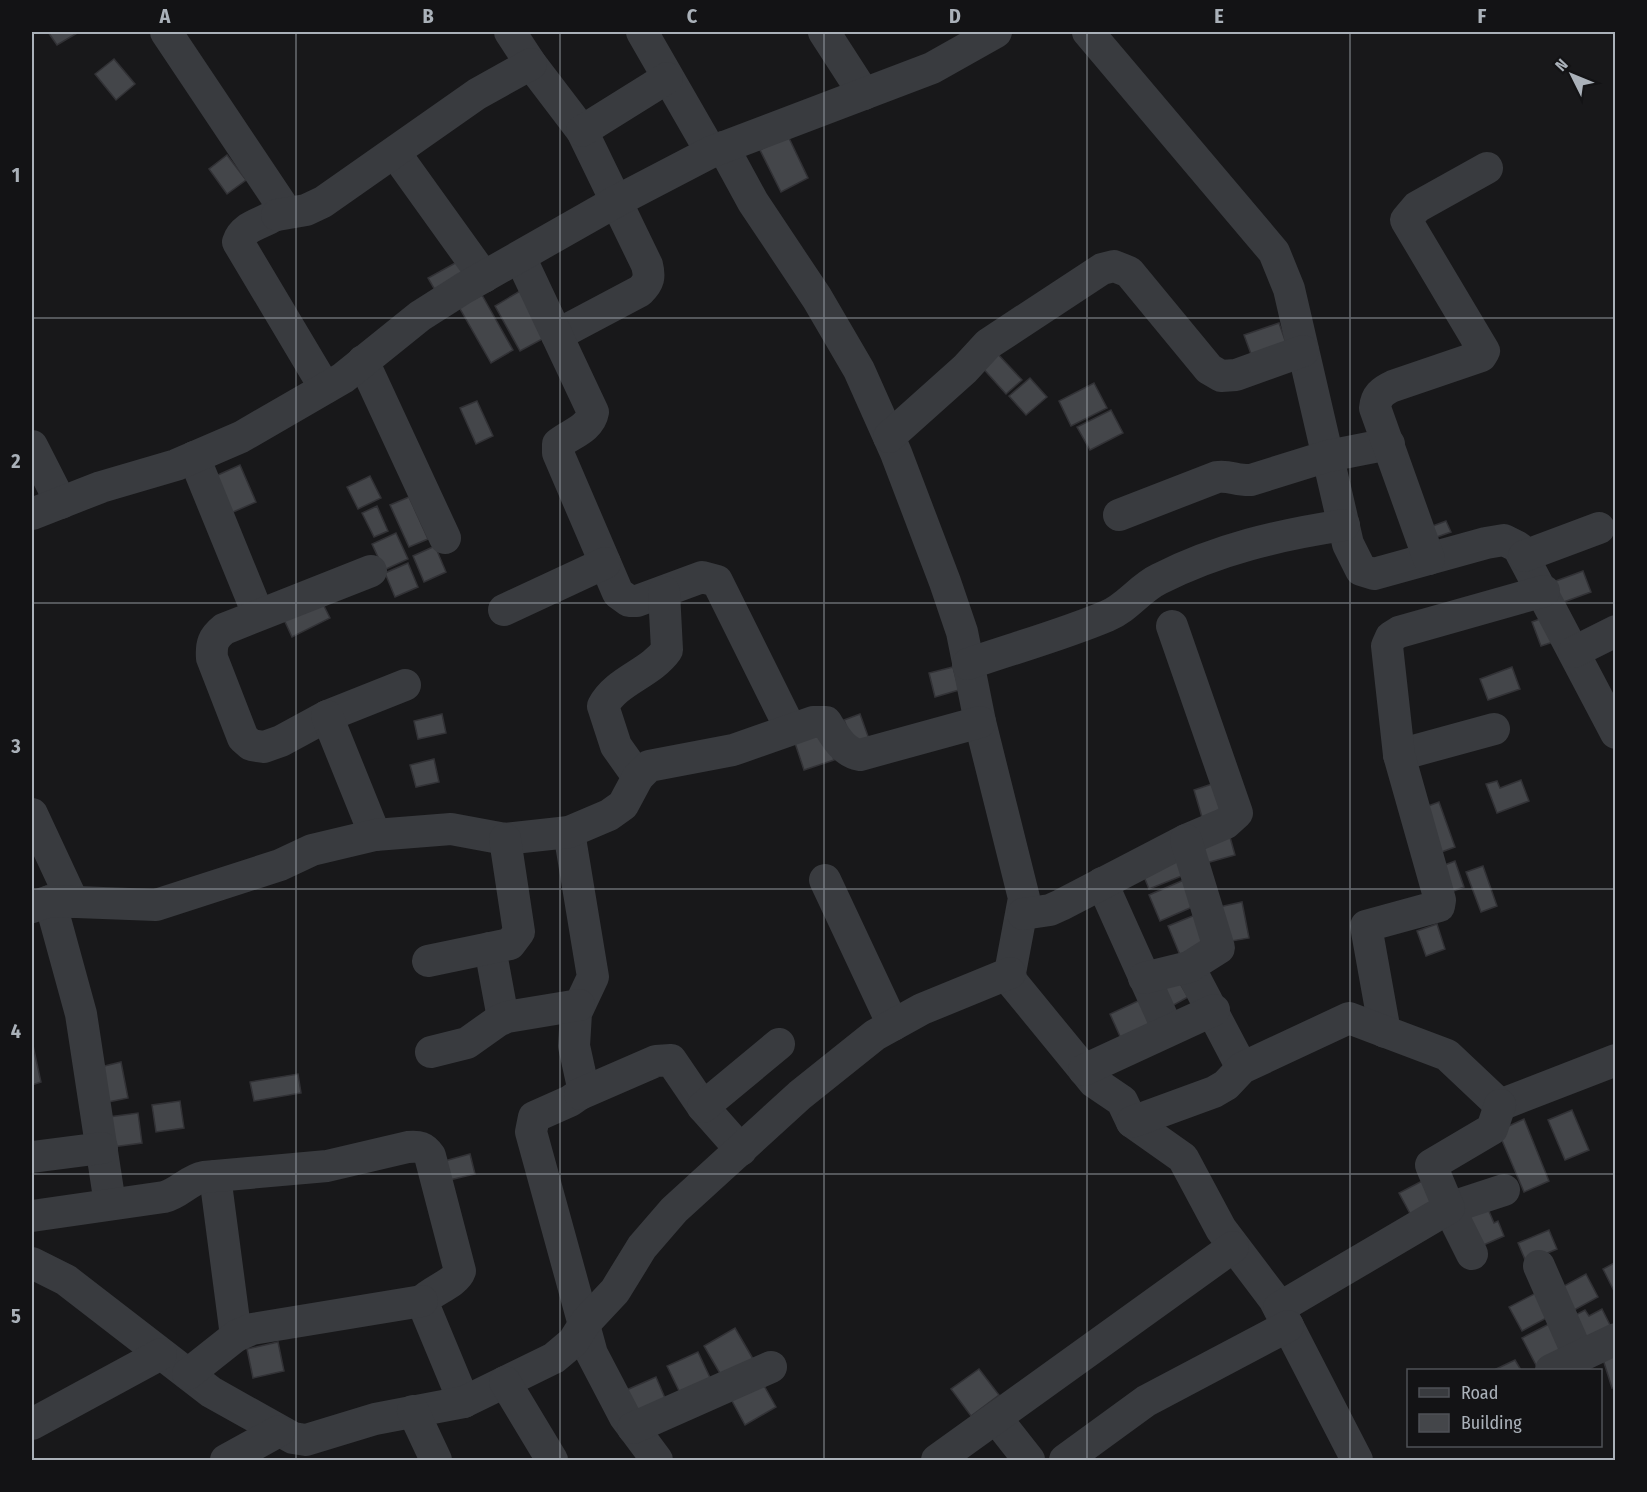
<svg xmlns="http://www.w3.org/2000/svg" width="1647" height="1492" viewBox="0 0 1647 1492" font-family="'Fira Sans Condensed',sans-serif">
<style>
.building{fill:#44464a;stroke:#323236;stroke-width:1.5}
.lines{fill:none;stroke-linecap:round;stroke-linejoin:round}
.minor{stroke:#393b3f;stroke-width:32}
.grid{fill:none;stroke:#aab1b9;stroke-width:1.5;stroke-opacity:0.55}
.neatline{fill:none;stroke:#aab1b9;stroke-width:2}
.grid-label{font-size:20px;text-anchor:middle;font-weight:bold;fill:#aab1b9}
</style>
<rect width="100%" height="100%" fill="#18181a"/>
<!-- building -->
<g class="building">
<path d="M48,32H79L57,45Z"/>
<path d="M114,59L135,84L116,100L95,74Z"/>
<path d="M788,136L808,178L781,192L760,150Z"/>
<path d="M227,155L246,180L227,194L209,169Z"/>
<path d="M457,262L468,280L439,297L428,278Z"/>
<path d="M520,291L546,337L520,351L495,306Z"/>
<path d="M482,295L513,350L491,363L459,307Z"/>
<path d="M1279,323L1286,343L1251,354L1244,335Z"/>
<path d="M995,351L1022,380L1006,394L980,365Z"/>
<path d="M1030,378L1047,397L1026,415L1009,396Z"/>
<path d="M1094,383L1107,408L1071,426L1059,401Z"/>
<path d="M477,401L493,436L476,444L460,408Z"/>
<path d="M1111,410L1123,433L1090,450L1077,427Z"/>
<path d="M240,465L256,502L224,516L209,479Z"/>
<path d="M370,476L381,498L358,509L347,487Z"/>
<path d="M409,497L428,539L409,547L390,505Z"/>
<path d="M377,506L388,531L374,537L362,513Z"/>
<path d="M1446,521L1451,532L1434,538L1430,527Z"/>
<path d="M396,533L408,559L384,570L372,544Z"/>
<path d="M435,546L446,572L424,582L413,556Z"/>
<path d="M408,563L418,587L395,597L385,573Z"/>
<path d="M1583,571L1591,592L1561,603L1553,582Z"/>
<path d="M318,594L330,618L292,637L281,613Z"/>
<path d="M1550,615L1559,640L1541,646L1532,622Z"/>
<path d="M953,667L959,690L935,697L929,673Z"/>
<path d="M1512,667L1520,689L1488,700L1480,679Z"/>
<path d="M442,714L446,733L418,739L414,721Z"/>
<path d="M860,714L869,739L854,745L844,720Z"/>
<path d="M823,724L834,760L804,770L792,734Z"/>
<path d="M434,759L439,782L416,787L410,765Z"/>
<path d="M1521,780L1529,801L1497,813L1486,784L1497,781L1500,788Z"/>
<path d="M1221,781L1232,816L1204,824L1194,790Z"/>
<path d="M1439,802L1455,847L1436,854L1420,809Z"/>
<path d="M1228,830L1235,855L1199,865L1193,840Z"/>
<path d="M1181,853L1189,873L1149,889L1141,869Z"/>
<path d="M1455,861L1464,887L1446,894L1437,868Z"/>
<path d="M1483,866L1497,906L1481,912L1466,872Z"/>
<path d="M1186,879L1197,905L1160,921L1149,895Z"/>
<path d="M1242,902L1249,938L1226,942L1219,907Z"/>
<path d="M1195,915L1208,950L1182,960L1168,926Z"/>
<path d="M1437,924L1445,949L1426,956L1417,931Z"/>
<path d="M1174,973L1188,997L1163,1011L1149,987Z"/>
<path d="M1140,1000L1153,1030L1123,1043L1110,1014Z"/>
<path d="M32,1041L41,1082L32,1085Z"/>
<path d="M121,1062L128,1098L103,1103L96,1068Z"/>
<path d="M298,1074L301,1093L254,1101L250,1082Z"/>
<path d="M180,1101L184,1128L156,1132L152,1105Z"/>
<path d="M1572,1110L1589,1150L1565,1160L1548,1120Z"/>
<path d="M138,1113L142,1143L105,1148L101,1118Z"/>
<path d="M1524,1119L1549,1181L1524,1192L1498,1131Z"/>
<path d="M470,1154L475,1174L441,1182L437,1163Z"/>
<path d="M1424,1180L1437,1206L1413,1219L1399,1193Z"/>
<path d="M1488,1209L1494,1223L1498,1221L1504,1236L1479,1247L1464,1212Z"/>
<path d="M1549,1230L1557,1249L1526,1262L1518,1243Z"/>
<path d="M1616,1262V1293H1615L1603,1269Z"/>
<path d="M1586,1274L1598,1297L1567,1314L1555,1291Z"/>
<path d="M1542,1290L1554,1314L1522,1331L1509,1307Z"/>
<path d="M1602,1309L1612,1329L1580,1346L1566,1320L1585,1310L1589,1316Z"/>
<path d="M1551,1323L1566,1352L1537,1367L1522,1338Z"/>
<path d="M735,1328L756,1364L725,1382L704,1346Z"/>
<path d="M278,1342L284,1371L253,1378L247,1349Z"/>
<path d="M1616,1349V1387L1612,1388L1601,1353Z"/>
<path d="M698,1352L713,1384L683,1399L667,1366Z"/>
<path d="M1515,1360L1521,1370H1494Z"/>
<path d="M979,1369L999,1395L971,1416L951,1389Z"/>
<path d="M656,1377L668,1405L634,1420L622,1392Z"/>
<path d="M762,1382L776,1407L745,1425L731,1399Z"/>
</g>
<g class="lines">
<!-- minor -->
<g class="minor">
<path d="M166,32L281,204V210C268,224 244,223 238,242L325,388"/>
<path d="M510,32L531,64L582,131L647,265C650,277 649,282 640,291L557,335"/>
<path d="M642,32L711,152"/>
<path d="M824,32L864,94"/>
<path d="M1088,32L1274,252L1289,289L1348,544L1361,570L1374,574L1486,543L1504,540L1518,547L1616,733"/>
<path d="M582,131L667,78"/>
<path d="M723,147L753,202L817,298L859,370L896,453L945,582L962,632L980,722L1024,898L1010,973L1012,982L1094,1082L1122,1101L1132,1122L1183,1158L1221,1229L1274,1299L1357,1460"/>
<path d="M395,153L484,277"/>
<path d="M277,215L306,210L323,202L477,94L531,64"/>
<path d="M520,257L593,412C590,429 570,434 558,444V453L618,593L629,601H637L702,577L717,581L790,728"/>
<path d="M363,361L445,538"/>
<path d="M889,437L965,369L988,344L1102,269L1114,266L1129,272L1209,369L1221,376L1236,375L1303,351"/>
<path d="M32,446L61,503"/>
<path d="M194,457L258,614"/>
<path d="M32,514L101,487L176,465L241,437L343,378L420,316L464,288L617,201L711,152L932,68L996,32"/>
<path d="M1119,515L1217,477C1229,475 1238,481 1251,480L1328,456L1389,444"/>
<path d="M1524,556L1599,528"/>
<path d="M1429,559L1375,408C1376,396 1382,391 1393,386L1481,356L1484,351L1406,220L1417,207L1487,168"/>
<path d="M371,571L224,629C213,638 211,644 212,658L243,738L251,745L264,747L281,741L327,716L405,685"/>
<path d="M504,610L605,563"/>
<path d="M1574,652L1616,631"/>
<path d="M968,664C1014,648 1062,635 1107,616C1127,608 1140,588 1159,579C1218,549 1279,535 1344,525"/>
<path d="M327,716L375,835"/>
<path d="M1399,755L1494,729"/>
<path d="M638,777L616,746L603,706C617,680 650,674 667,650L664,592"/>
<path d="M32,814L73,902"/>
<path d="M569,832L593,977L576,1013L574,1046L583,1087L580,1094L570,1101L534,1117L531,1132L592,1354L625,1417L657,1460"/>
<path d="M825,880L893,1025"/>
<path d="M1102,883L1168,1030"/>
<path d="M50,901L81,1014L110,1204"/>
<path d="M32,907L50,901L156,905L280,865L312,850L375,835L451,829L505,839L569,832L609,815L623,805L638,777L649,766L733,750L813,722H826C835,736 843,752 860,755L980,722"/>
<path d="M1023,914L1050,910L1061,905L1186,840L1226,823L1237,813L1172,626"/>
<path d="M490,948L503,1018"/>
<path d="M428,961L510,944L519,932L505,839"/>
<path d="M1189,967L1242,1068"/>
<path d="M1144,978L1189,967L1219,948L1186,840"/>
<path d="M1385,1032L1366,926L1439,906L1440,900L1399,755L1387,646L1391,637L1399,632L1544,591"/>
<path d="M431,1052L467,1043L498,1021L507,1017L579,1005"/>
<path d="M1084,1070L1214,1010"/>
<path d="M580,1094L656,1061L671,1060L703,1107L741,1150"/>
<path d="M1500,1105L1616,1060"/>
<path d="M703,1107L779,1044"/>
<path d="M1132,1122L1214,1092L1226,1085L1242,1068L1349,1018L1447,1055L1500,1105"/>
<path d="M32,1157L102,1148"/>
<path d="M215,1176L236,1336"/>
<path d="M32,1216L164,1197C180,1193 188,1180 204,1177L327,1166L408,1147C419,1146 424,1147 430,1156L460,1271C456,1283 433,1290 422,1301L464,1402"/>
<path d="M1472,1254L1449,1208L1504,1190"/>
<path d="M32,1263L66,1280L211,1392L293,1438L306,1440L375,1419L464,1402L554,1358L573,1342L585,1323L615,1291L642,1247L674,1210L800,1095L875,1035L922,1009L1010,973"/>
<path d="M1539,1266L1579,1357"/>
<path d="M1279,1308L1449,1208L1431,1165L1492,1129L1500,1105"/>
<path d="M1551,1370L1616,1339"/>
<path d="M188,1374L236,1336L252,1329L422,1301"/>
<path d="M505,1382L552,1460"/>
<path d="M413,1411L436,1460"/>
<path d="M996,1418L1029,1460"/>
<path d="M32,1424L161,1354"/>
<path d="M633,1428L771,1367"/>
<path d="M226,1460L279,1431"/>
<path d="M937,1460L1233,1247"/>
<path d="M1065,1460L1146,1401L1288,1326"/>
</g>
</g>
<!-- grid -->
<path class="grid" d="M296,32V1460M560,32V1460M824,32V1460M1087,32V1460M1350,32V1460M32,318H1616M32,603H1616M32,889H1616M32,1174H1616"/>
<!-- border -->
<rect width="1647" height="1492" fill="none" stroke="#131315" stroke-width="66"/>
<!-- legend -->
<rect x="1407" y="1369" width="195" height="78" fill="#131315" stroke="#4f5257" stroke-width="1.5"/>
<rect x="1419" y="1388" width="30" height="9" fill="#393b3f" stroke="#4f5257" stroke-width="1.5"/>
<text x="1461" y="1399" font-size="18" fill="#aab1b9">Road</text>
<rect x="1419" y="1414" width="30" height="18" fill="#44464a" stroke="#4f5257" stroke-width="1.5"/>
<text x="1461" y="1429" font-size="18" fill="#aab1b9">Building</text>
<!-- north arrow -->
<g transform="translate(1572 75) rotate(313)" stroke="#131315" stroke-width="4.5" paint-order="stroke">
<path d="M0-4.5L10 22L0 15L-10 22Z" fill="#aab1b9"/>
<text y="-9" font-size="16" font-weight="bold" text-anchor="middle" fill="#aab1b9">N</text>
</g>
<rect x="33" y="33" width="1581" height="1426" class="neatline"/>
<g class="grid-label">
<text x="165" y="23">A</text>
<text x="428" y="23">B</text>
<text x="692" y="23">C</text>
<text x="955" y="23">D</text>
<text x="1219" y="23">E</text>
<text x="1482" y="23">F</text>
<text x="16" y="182">1</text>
<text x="16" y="468">2</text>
<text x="16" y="753">3</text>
<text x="16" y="1038">4</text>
<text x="16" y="1323">5</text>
</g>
</svg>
